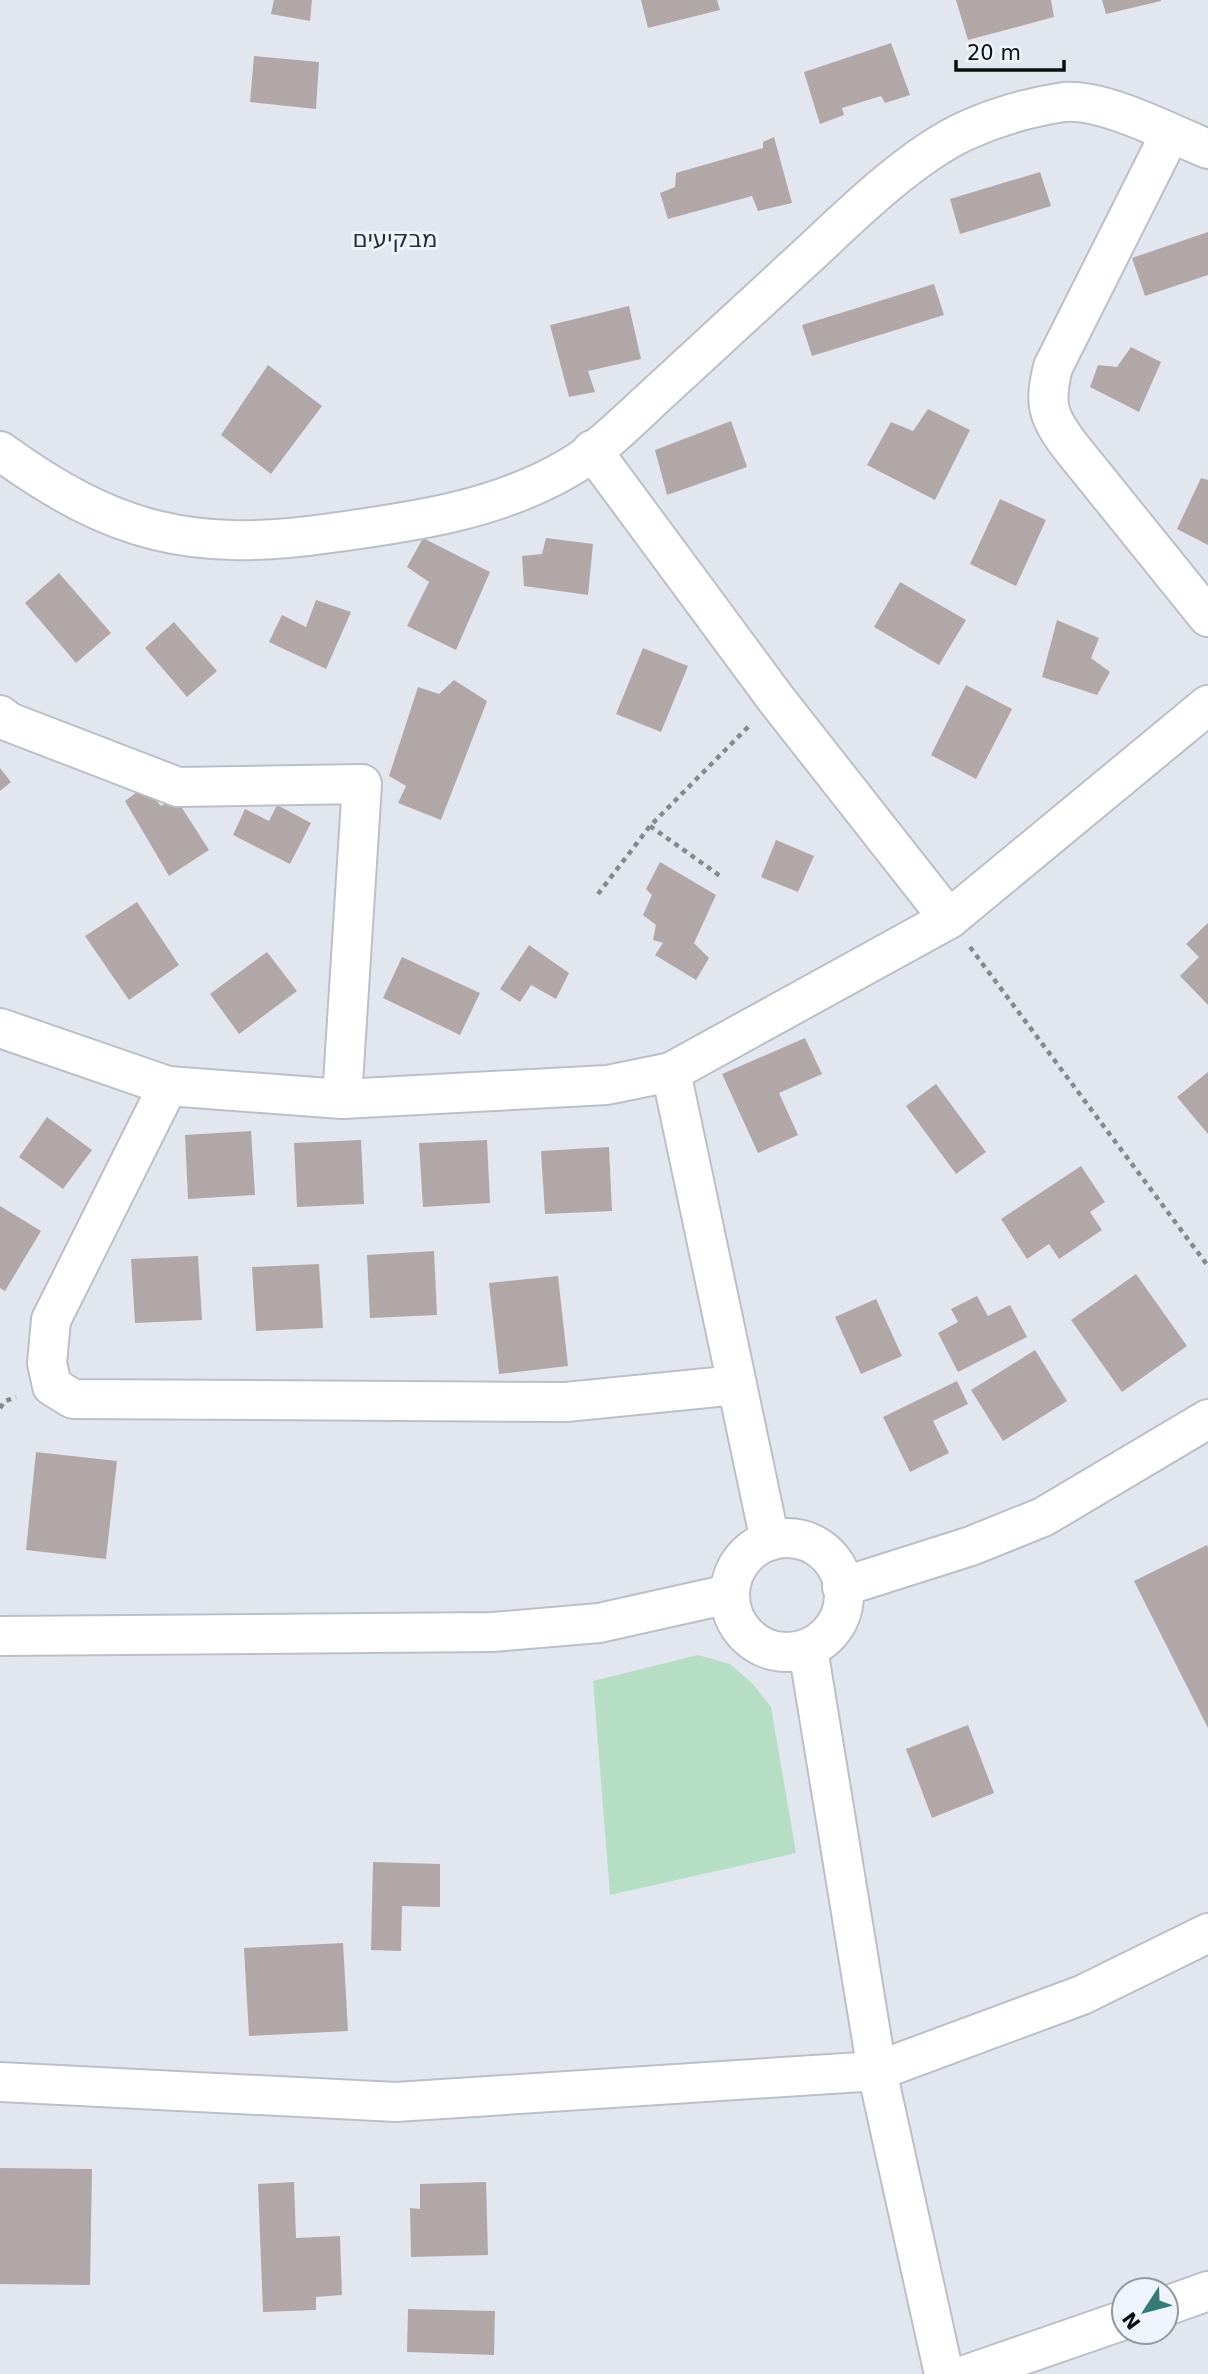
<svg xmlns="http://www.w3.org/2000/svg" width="1208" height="2374" viewBox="0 0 1208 2374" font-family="'DejaVu Sans',Heebo,sans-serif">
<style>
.green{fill:#b5dec4}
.building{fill:#b2a7a7}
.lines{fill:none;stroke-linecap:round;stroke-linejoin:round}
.minor-casing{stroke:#bbc0c8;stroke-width:42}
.path{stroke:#85898e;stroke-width:4.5;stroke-dasharray:5 5;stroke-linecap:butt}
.minor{stroke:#fff;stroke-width:38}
.labels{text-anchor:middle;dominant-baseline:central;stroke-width:6;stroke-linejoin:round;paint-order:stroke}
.quarter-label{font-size:23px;fill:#2b2f35;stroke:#eff4fc}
</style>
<rect width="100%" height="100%" fill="#e2e7ef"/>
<!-- green -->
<path class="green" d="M698,1655L730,1664L753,1684L771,1707L796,1853L610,1895L593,1681Z"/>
<!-- building -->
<g class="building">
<path d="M274,0H312L310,21L271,14Z"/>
<path d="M641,0H717L720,10L648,28Z"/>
<path d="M956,0H1051L1054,17L968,40Z"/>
<path d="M1102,0H1161V1L1106,14Z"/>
<path d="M891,43L910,95L885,103L881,96L842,108L844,115L820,124L804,72Z"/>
<path d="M254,56L319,62L316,109L250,102Z"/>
<path d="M774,137L792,203L758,211L752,196L668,219L660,193L675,187L676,173L763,148V142Z"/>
<path d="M1040,172L1051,206L960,234L950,199Z"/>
<path d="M1208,232V275L1145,296L1132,258Z"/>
<path d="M934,284L944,315L812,356L802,325Z"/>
<path d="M629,306L641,359L588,371L595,392L569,397L550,325Z"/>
<path d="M1131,347L1161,362L1139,412L1090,387L1098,365L1117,367Z"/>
<path d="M268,365L322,406L271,474L221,435Z"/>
<path d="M928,409L970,430L935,500L867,465L891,422L913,431Z"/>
<path d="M731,421L747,467L667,495L655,450Z"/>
<path d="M1201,478L1208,480V545L1177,529Z"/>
<path d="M1000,499L1046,520L1016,586L970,564Z"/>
<path d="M423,538L490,572L456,650L407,626L429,582L407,567Z"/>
<path d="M546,538L593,544L588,595L524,586L522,556L542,554Z"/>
<path d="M59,573L111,633L76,663L25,603Z"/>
<path d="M900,582L966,620L939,665L874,627Z"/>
<path d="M316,600L351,612L326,669L269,642L282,615L306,627Z"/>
<path d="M1057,620L1099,638L1091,658L1110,672L1097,695L1042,677Z"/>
<path d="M174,622L217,671L187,697L145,648Z"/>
<path d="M643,648L688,666L661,732L616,714Z"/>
<path d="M454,680L487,701L441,820L398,803L406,786L389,776L418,687L439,694Z"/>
<path d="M966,685L1012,709L976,779L931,755Z"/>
<path d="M0,768L11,782L0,791Z"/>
<path d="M145,786L161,806L175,797L209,850L169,876L125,801Z"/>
<path d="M277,805L311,823L290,864L233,835L245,809L269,821Z"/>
<path d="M776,840L814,856L798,892L761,877Z"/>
<path d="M660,862L716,895L694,943L709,958L696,980L655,955L663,943L653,940L656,925L643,915L652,895L646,889Z"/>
<path d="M137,902L179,965L129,1000L85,936Z"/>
<path d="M1208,923V1005L1180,976L1199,957L1186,944Z"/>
<path d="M529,945L569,973L556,999L531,985L520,1002L500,989Z"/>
<path d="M267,952L297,991L239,1034L210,994Z"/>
<path d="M402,957L480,993L460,1035L383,998Z"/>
<path d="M805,1038L822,1074L779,1093L798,1135L758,1153L722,1074Z"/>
<path d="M1208,1072V1134L1177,1097Z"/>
<path d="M936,1084L986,1152L956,1174L906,1106Z"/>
<path d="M47,1117L92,1150L63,1189L19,1157Z"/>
<path d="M251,1131L255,1195L188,1199L185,1135Z"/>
<path d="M361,1140L364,1204L297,1207L294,1143Z"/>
<path d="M487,1140L490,1203L423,1207L419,1143Z"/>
<path d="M609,1147L612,1211L545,1214L541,1151Z"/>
<path d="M1081,1166L1105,1202L1090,1212L1102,1230L1059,1259L1049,1244L1027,1259L1001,1219Z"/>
<path d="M0,1206L41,1231L5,1291L0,1288Z"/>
<path d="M434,1251L437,1315L370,1318L367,1255Z"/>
<path d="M198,1256L202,1320L135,1323L131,1259Z"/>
<path d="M319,1264L323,1328L256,1331L252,1267Z"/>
<path d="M1136,1274L1187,1346L1122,1392L1071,1320Z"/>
<path d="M558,1276L568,1366L499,1374L489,1283Z"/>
<path d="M977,1296L988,1316L1010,1305L1027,1337L958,1372L938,1333L958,1322L951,1309Z"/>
<path d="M876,1299L902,1356L861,1374L835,1317Z"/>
<path d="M1035,1350L1067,1401L1003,1441L971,1390Z"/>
<path d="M957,1381L968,1404L933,1421L949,1453L910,1472L883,1417Z"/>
<path d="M36,1452L117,1461L106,1559L26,1550Z"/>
<path d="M1207,1545L1208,1547V1728L1134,1581Z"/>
<path d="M968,1725L994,1793L932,1818L906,1749Z"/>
<path d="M373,1862L440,1864V1907L402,1906L401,1951L371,1950Z"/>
<path d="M343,1943L348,2031L249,2036L244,1948Z"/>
<path d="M0,2168L92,2169L90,2285L0,2284Z"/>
<path d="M294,2182L296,2238L340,2236L342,2295L316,2297V2310L263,2312L258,2184Z"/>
<path d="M486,2182L488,2255L411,2257L410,2208L420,2209V2184Z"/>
<path d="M408,2309L495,2311L494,2355L407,2352Z"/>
</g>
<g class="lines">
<defs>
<g id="minor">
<path d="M1170,134L1053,367C1044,404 1047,415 1070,446L1208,617"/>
<path d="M592,450L776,699L949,919"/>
<path d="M0,451C113,533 193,553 331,533C412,522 498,510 570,467C604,447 635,414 665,387C716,340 767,293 818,246C858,208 915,154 965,131C996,117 1030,107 1064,102C1103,98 1171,134 1208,149"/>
<path d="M0,715L9,722L178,787L362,784L342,1099"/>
<path d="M0,1028L168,1086L342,1099L607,1085L671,1072L949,919L1208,705"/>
<path d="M671,1072L770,1541"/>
<path d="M168,1086L51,1320L47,1363L52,1386L73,1399L566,1402L737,1385"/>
<circle cx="787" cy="1595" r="57"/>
<path d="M842,1587L971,1546L1043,1517L1208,1419"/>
<path d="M0,1636L493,1632L599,1623L729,1594"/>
<path d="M808,1649L877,2071L944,2374"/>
<path d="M0,2082L396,2102L877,2071L1082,1995L1208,1933"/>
<path d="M1166,2306L1208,2291"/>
<path d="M968,2374L1124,2320"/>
</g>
</defs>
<!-- minor casing -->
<use href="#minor" class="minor-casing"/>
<!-- path -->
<g class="path">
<path d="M650,826L723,878"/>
<path d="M598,894L650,826L750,725"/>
<path d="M970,947L1208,1266"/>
<path d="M0,1408L5,1401L16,1397"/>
</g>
<!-- minor -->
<use href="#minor" class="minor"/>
</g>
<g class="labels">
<!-- quarter labels -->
<g class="quarter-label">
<text x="395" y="239">מבקיעים</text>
</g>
</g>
<!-- north arrow -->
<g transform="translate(1145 2311) rotate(234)"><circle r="33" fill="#eff4fc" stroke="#94989e" stroke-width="2"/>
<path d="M0-5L12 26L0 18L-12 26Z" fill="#347b75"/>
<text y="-10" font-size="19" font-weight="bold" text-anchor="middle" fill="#0c0e10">N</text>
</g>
<!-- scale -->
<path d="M956 60v10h108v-10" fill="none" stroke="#0c0e10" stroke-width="3.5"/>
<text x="967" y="60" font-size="21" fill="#0c0e10" stroke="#eff4fc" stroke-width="5" paint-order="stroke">20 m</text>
</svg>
